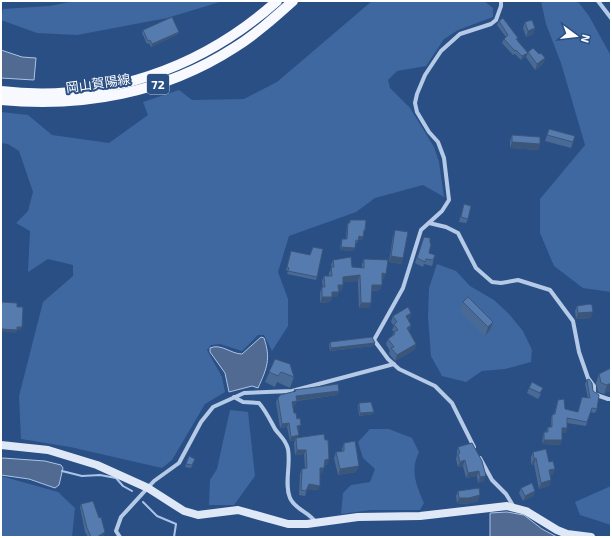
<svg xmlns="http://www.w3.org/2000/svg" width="612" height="538" viewBox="0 0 612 538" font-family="'Exo 2','Noto Sans JP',sans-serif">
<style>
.green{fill:#3f68a1}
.water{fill:#516a91;stroke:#aac4e7}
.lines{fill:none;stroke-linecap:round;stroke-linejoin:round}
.stream{stroke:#aac4e7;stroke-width:2}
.street{stroke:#b5cae7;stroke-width:4}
.secondary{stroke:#dfe8f7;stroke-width:8}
.primary{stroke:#f7f9fe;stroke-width:10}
.wall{fill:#4a6a96}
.shaded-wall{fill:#3c567a}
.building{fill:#567bae;stroke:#3c567a}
.labels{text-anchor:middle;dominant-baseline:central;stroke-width:4;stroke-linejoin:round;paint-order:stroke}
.shield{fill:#2a4f85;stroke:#bfcada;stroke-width:1}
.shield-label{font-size:12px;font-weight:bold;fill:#fff}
.street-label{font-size:13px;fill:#fff;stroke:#2a4f85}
</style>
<rect width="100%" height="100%" fill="#2a4f85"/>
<!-- green -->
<g class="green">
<path d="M74,1H223L167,18L77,35L37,33L1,20L3,9L50,6Z"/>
<path d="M372,1H484L493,8V17L458,30L444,39L426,66L397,71L388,80L390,88L410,108L434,147L439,162L444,197L423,185L375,198L356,212L289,236L278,272L288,299V326L272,351L264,335H258L242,351L220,344L211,345L207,350L222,377L225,392L205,404L172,460L162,468L70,447L21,439L19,396L43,302L73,276V265L48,259L28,272L30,231L16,223L28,211L33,192L19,151L8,144L1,143V112L28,115L52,135L109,143L148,115L143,102L179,90L192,100L244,99L277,82Z"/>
<path d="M541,1H575L579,3L589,16L611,56V292L583,288L554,266L540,233V199L585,145L561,63L546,24Z"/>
<path d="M437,264L456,271L470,286L494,300L509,314L523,331L532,350L531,362L505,369L482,371L466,382L442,376L431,356L428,317L429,288Z"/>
<path d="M230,410L248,412L255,476L234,505H209L210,480L217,469Z"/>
<path d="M370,429H389L412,438L419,452C410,470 416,485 424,503L420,510H371L341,514L343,493L351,485L370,482L375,469L363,458L358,442Z"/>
<path d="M1,476L58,492L75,508L72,537H1Z"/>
<path d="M611,486V525L580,515L575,502Z"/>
</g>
<!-- water -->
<g class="water">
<path d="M1,50L22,57L36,58L34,80L1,78Z"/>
<path d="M261,337L264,338C271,359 267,368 258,388L252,386L229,392L225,373L210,352V348C221,343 231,354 242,354Z"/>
<path d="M3,458L45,461L61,465L63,468L59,485L55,488L29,479L1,475V459Z"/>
<path d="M507,512L524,515L542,529L557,537H490V513Z"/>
</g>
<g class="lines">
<!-- stream -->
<g class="stream">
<path d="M62,471L82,476L100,475L116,478L123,486L132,491"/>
<path d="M143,502L157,516L176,524L174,537"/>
</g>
<!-- street -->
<g class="street">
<path d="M598,1L611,18"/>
<path d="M429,223L446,227L458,233L476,268L492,282L501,283L518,280L550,290L573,321L579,352L588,378L594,386V394L608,399H611"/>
<path d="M234,397L243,402L259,403C266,411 270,420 275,429C280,436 286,440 288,449C291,465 284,484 290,498C295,510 310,512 316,523"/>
<path d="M474,447L452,403L435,386L399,369L388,359L374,340L403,288L421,230L442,211L449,200L444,158L438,142L429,132L417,112L415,103L417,94L425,75L441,51L460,34L491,24L496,20L501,6V1"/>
<path d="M480,458L492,480L506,494L514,507"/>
<path d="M120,537L116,531L121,517L154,481L179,463L201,422L213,407L244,393L292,391L394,364"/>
</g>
<!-- secondary -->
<path class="secondary" d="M1,445L48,450L97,465L148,488L184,511L198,515L238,510L288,524H307L358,517L420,516L507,506L526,511L557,530L567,534L591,537"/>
<!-- primary -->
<g class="primary">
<path d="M1,91C103,103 201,69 277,1"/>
<path d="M1,100C82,108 164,93 234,48C255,35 274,18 293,1"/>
</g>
</g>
<!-- wall -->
<g class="wall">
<path d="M499,21L518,38L517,40L526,56L521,60L515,54L513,55L502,43L504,39L506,37L497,25Z"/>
<path d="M525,22L535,28L533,34L526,37L523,28Z"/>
<path d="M143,30L179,32L178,34L151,47L149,43L147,44L142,33Z"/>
<path d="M528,52L539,54L545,58L543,64L535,70L526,57Z"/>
<path d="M549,129L573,142L571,148L545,141Z"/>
<path d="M512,135L540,144L538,150L510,148V141Z"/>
<path d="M464,204L468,219L466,223L459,222Z"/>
<path d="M350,220L365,230L364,233H363L362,240L358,239L357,243H356L354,251L340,250L341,242L342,239H346L347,225L348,223H349Z"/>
<path d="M395,230L403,258L401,264L389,262L393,236Z"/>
<path d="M424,237L429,253L435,255L432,266L424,264L423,267L415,263Z"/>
<path d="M291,251L317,277L316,280L287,274L288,271L286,270Z"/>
<path d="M364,259L384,279H382L380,290L372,291L371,303L369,308H359L358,281L343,282V285L341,291H338L337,297H332L330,302L320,303V293L322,287H323L322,281L324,276H329V273L332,267L331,265L333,260L352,267L362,268V264Z"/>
<path d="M463,302L493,322L490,330L485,336L460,311Z"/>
<path d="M577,306L591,318L576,319L575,311Z"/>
<path d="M411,313L409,319L408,320L411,325L409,331L416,344L414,350L395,361L389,354L390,351L386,344L388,339L392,336L394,332L392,330L394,326L391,322L393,316Z"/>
<path d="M330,342L374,346L330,351L329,345Z"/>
<path d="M275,359L294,377L290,388L277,382L275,387L265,382Z"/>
<path d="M599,374L611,390L604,394L598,392L596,383Z"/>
<path d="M587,380L593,391L597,409L595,413L590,412L586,426L567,423L566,433L562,432V440L560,445L542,444L543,436L544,432H546L548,427H551V419L552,415L554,414L558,400L565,409L578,412L582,397L588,398L585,384Z"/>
<path d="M529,388L541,394L538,399L527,393Z"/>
<path d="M294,390L339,391L337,395L297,401L295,405L293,406L294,413L299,429L298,430V438L328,464L324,465L322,473H320L318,490L307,489L305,496L299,495L300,474L302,469L305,468L304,454L295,455L294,443L295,440L290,441L287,427L280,428L276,402L278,398L293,392Z"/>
<path d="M359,403L374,412L373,414L359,416L358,406Z"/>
<path d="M344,443L356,472L338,475L334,458L336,452L342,451V449Z"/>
<path d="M472,443L484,481L478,483L477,476L466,478L463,466L458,467L456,459L457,455V452L458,447Z"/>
<path d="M533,452L549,462L553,475H550L551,480L549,486L539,489L534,464L531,465V457Z"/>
<path d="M195,459L191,468L185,467L186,464Z"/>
<path d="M521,488L535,491L533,496L523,501L519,493Z"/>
<path d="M458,491L478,501L467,504L457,503L456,496Z"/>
<path d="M81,504L104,535L101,537H88L85,532L80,507Z"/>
</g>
<!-- shaded-wall -->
<g class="shaded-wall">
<path d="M535,28L533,34L526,37L528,31Z"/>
<path d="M179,32L178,34L151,47L152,44Z"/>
<path d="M528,53L526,56L521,60L522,56Z"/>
<path d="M545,58L543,64L535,70L537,64Z"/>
<path d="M512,142L540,144L538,150L510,148Z"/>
<path d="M359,236L363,237L362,240L358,239Z"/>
<path d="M341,247L355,248L354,251L340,250Z"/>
<path d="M391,256L403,258L401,264L389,262Z"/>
<path d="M382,273L386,274L384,279L380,278Z"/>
<path d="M360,275L358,281L341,283L343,277Z"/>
<path d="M338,285H343L341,291H336Z"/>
<path d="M372,285H382L380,290L370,291Z"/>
<path d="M332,292H339L337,297H332L330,302L320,303L322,297Z"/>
<path d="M361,303H371L369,308H359Z"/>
<path d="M593,312L591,318L576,319L578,313Z"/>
<path d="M411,313L409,319L404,322L406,316Z"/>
<path d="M493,322L490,330L485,336L488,327Z"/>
<path d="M411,325L409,331L405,334L407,328Z"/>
<path d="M17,327H22L21,330H16Z"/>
<path d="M1,329L17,330L16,333L1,332Z"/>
<path d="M375,343L374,346L330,351L331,348Z"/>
<path d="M416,344L414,350L395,361L397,355Z"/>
<path d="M611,383V390L604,394L607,385Z"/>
<path d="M339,391L337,395L294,401L296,396Z"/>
<path d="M297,401L295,405L291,406L292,402Z"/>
<path d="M374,412L373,414L359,416L360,413Z"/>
<path d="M289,423L287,427L280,428L282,424Z"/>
<path d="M301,425L299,429L296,430L297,426Z"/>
<path d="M562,428H567L566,433L560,432Z"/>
<path d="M299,435L297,440L296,438L295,440L290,441L291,437Z"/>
<path d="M544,440H562L560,445L542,444Z"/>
<path d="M297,450H306L304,454L295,455Z"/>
<path d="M536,458L534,464L531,465L534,459Z"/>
<path d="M329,459L328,464L323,465L325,460Z"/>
<path d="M465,460L463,466L458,467L460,462Z"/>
<path d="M359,466L356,472L338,475L340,469Z"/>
<path d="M320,468H324L322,473H318Z"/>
<path d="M555,469L553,475L547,476L549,470Z"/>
<path d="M479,471L477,476L466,478L468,473Z"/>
<path d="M486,476L484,481L478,483L480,477Z"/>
<path d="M551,480L549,486L539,489L541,483Z"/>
<path d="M309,484L320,486L318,490L307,489Z"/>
<path d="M535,491L533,496L523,501L525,496Z"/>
<path d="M480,495L478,501L467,504L457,503L459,498Z"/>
<path d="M105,532L104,535L101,537H97Z"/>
</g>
<!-- building -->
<g class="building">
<path d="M172,17L179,32L152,44L150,40L148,41L143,30Z"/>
<path d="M503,18L518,38L516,39L528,53L522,56L516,50L515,51L504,39L508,35L499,21Z"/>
<path d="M532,20L535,28L528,31L525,22Z"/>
<path d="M533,48L539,54L541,53L545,58L537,64L528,52Z"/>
<path d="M549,129L575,136L573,142L547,135Z"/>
<path d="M512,135L540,137V144L512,142Z"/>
<path d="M464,204L471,206L468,219L461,217Z"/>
<path d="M350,220H366L365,230H364L363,237L359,236L358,241L356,240L355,248L341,247L342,239H347L348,223H350Z"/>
<path d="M395,230L408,232L403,258L391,256Z"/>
<path d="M424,237L430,238V243L431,244L429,253L435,255L433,260L426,259L425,262L417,258Z"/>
<path d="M313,247L323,249L317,277L288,271L289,268L287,267L291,251L310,255Z"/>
<path d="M351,257L352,267L364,268V259L388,260L386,274L382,273V285H372L371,303H361L360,275L343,277V285H338L339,292H332V297H322V287H325L324,276H332L331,267H334L333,260Z"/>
<path d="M468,297L493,322L488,327L463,302Z"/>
<path d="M1,302L17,303V307H23L22,327H17V330L1,329Z"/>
<path d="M590,304L592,305L593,312L578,313L577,306Z"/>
<path d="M408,307L411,313L406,316L411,325L407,328L416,344L397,355L391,348L394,347L388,339L395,334L394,332L398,330L394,324L397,322L393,316Z"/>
<path d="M372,337L375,343L331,348L330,342Z"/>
<path d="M275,359L290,364L294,377L281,372L278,376L269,372Z"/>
<path d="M611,368V383L607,385L601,383L599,374Z"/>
<path d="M589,379L592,383L593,391L599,395L597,409L592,408L587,422L567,418V428H562V440H544V432H548V427H552V415L555,414L558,400L564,399L565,409L578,412L582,397L590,398L587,380Z"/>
<path d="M532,382L543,388L540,393L529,388Z"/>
<path d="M338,384L339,391L296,396L297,401L292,402L294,413H296L297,419L300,418L301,425L297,426L299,435L291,437L289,423L282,424L278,398L280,395L296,391L294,390Z"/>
<path d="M371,402L374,412L360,413L359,403Z"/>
<path d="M324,434L325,440H328L329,459L325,460L324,468H320V486L309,484L306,491L301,490L302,469L307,468L306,450H297L296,438Z"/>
<path d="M355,441L359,466L340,469L336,452L344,451V443Z"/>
<path d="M472,443L482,461L486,476L480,477L479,471L468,473L465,460L460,462L458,454L460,453L458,447Z"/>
<path d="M546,449L549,462L553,461L555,469L549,470L551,480L541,483L536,458L534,459L533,452Z"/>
<path d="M189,456L195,459L192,465L186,464Z"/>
<path d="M532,483L535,491L525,496L521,488Z"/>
<path d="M479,488L480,495L469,498H459L458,491Z"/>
<path d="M93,501L99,518L101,517L105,532L97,537H91L87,528L81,504Z"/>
</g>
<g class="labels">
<!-- shield labels -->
<rect class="shield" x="147" y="74" width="22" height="20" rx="3"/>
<g class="shield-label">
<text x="158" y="84">72</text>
</g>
<!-- street labels -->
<g class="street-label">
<text transform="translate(98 83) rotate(-8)">岡山賀陽線</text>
</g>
</g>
<!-- border -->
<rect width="612" height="538" fill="none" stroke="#ffffff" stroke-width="4"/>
<!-- north arrow -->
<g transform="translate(576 36) rotate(105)" stroke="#2a4f85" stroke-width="3" paint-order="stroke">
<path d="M0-3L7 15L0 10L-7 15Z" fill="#ffffff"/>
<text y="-6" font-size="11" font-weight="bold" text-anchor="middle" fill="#ffffff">N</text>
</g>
</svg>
